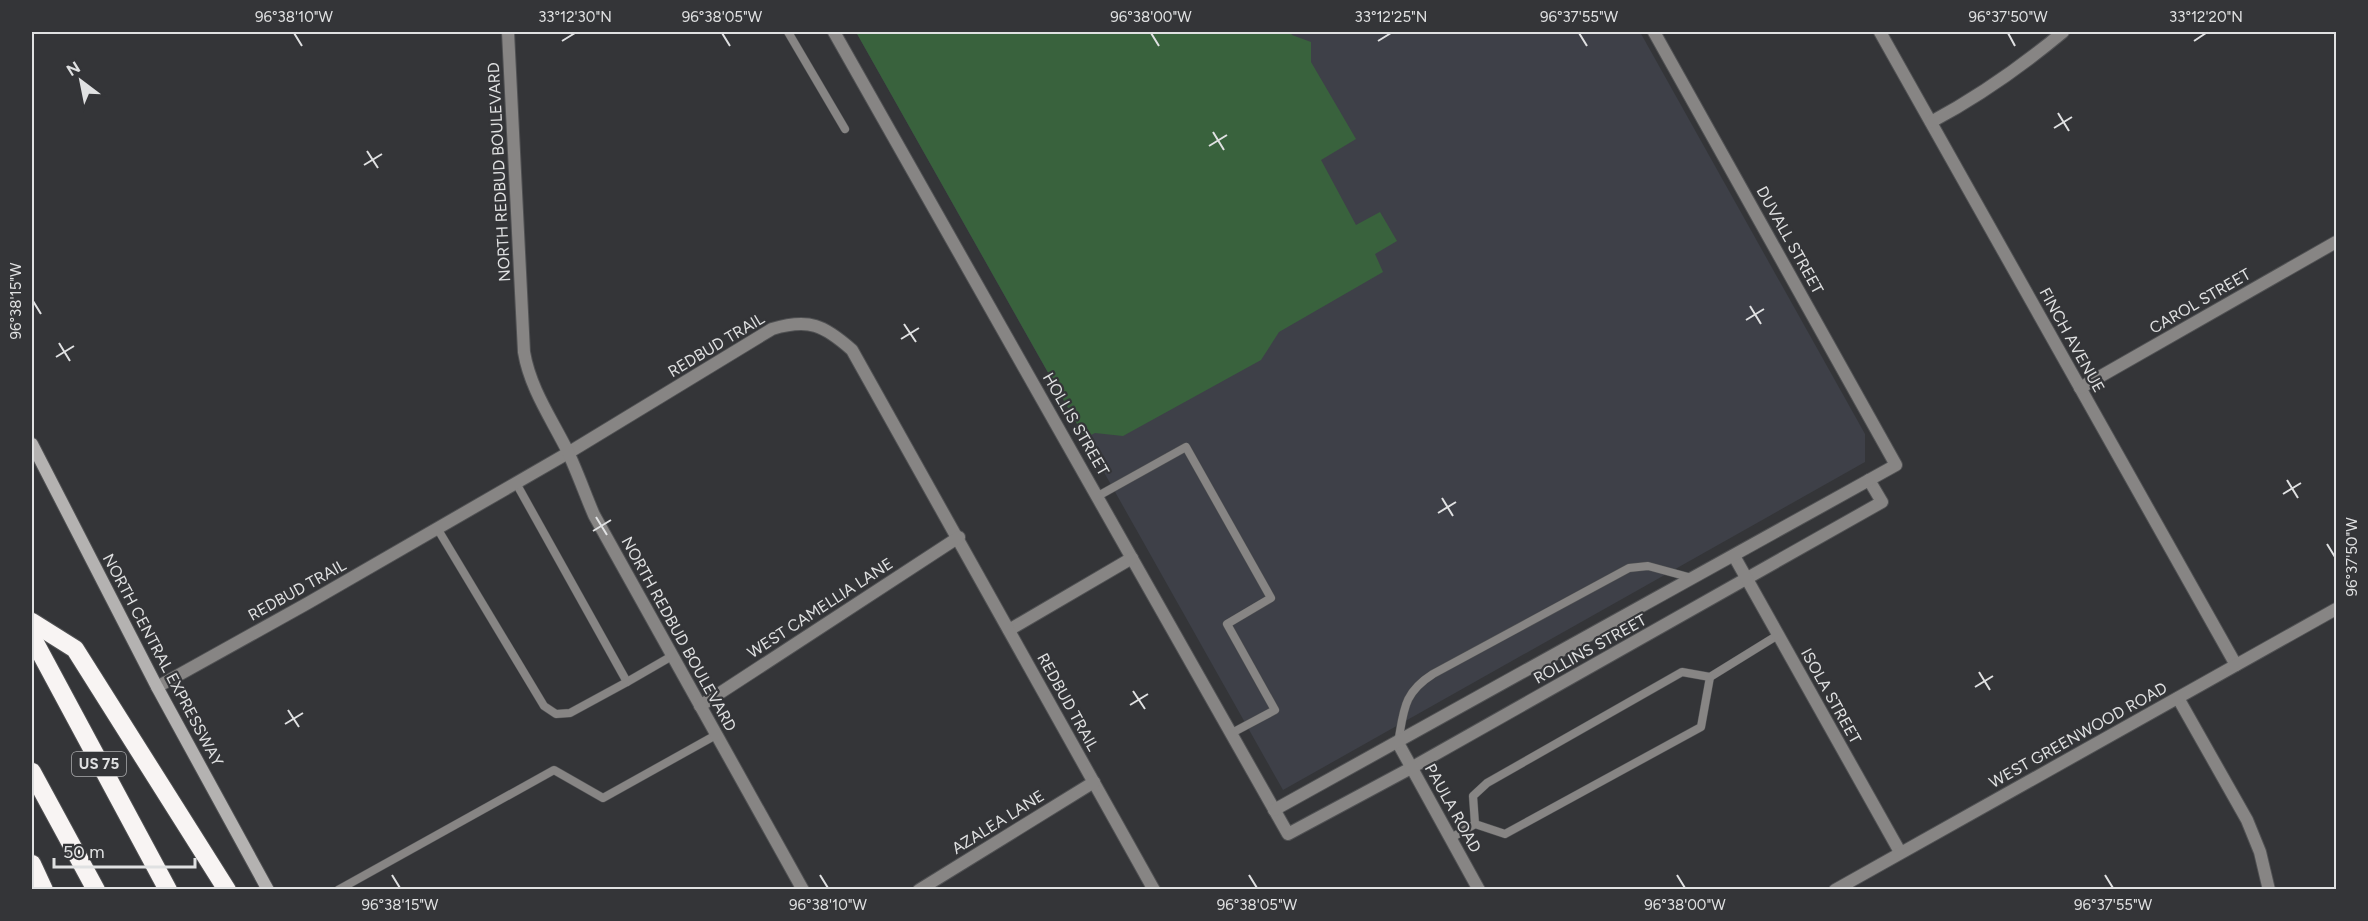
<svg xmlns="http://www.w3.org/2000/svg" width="2368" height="921" viewBox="0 0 2368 921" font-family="Figtree,sans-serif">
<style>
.built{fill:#3e4048}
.pitch{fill:#39623d}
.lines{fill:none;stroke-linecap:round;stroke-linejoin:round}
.service-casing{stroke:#505153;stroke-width:9}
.minor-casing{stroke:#505153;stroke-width:14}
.tertiary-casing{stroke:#505153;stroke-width:14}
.secondary-casing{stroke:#505153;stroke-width:14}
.motorway-casing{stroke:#505153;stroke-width:20}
.service{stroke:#878584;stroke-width:8}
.minor{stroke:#878584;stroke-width:12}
.tertiary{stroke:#878584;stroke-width:12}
.secondary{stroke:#b4b2b1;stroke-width:12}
.motorway{stroke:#f8f4f3;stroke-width:18}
.ticks{fill:none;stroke:#e0e1e2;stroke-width:2}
.labels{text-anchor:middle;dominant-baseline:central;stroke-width:4.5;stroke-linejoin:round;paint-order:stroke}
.shield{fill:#343538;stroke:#acadaf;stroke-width:1.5}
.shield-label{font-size:15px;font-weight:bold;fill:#e0e1e2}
.street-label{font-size:16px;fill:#e0e1e2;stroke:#343538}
.neatline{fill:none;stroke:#e0e1e2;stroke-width:2}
.ticks-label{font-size:15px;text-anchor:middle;fill:#e0e1e2}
</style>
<rect width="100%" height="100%" fill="#343538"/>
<!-- built -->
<path class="built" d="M856,32H1640L1865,434V462L1283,790Z"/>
<!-- pitch -->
<path class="pitch" d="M856,32H1290L1292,35L1311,42V62L1356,139L1321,160L1356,225L1380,212L1397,241L1375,254L1383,272L1279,332L1261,360L1123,436L1095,433L1085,438Z"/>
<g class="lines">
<defs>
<g id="service">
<path d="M788,32L845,129"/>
<path d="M516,483L627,682L672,656"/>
<path d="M1098,496L1186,447L1271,598L1227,624L1275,710L1230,734"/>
<path d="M437,528L544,706L556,714L570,713L627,682"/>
<path d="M1398,743C1404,710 1403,693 1433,674L1629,568L1648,566L1692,578"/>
<path d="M1475,824L1505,834L1701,727L1710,677"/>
<path d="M1451,838L1475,824L1473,796L1487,783L1682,672L1710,677L1778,635"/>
<path d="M338,890L554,770L603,798L716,735"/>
</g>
<g id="minor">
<path d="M834,32L1288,834L1411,768L1882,502L1869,480"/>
<path d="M1880,32L2236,665"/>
<path d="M1931,122C1978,97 2022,66 2063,32"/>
<path d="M2080,388L2336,242"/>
<path d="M1734,556L1900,852"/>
<path d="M1009,630L1132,558"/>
<path d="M157,687L308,603L568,453L772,329C809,318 824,325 852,350L1154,890"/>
<path d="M2178,698L2247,820L2260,852L2269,890"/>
<path d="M700,706L959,537"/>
<path d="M1398,743L1479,890"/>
<path d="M1274,810L1896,465L1654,32"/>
<path d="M919,890L1094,782"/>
<path d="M1835,890L2336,609"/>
</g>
<path id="tertiary" d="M508,32L524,352C530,388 551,418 567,450C577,471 585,494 594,515L803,890"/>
<path id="secondary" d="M32,444L157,687L268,890"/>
<g id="motorway">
<path d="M32,622L75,649L227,890"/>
<path d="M32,637L168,890"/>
<path d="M32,772L96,890"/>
<path d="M32,864L44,890"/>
</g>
</defs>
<!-- service casing -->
<use href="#service" class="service-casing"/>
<!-- minor casing -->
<use href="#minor" class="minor-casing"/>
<!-- tertiary casing -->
<use href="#tertiary" class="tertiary-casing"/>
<!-- secondary casing -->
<use href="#secondary" class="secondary-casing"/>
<!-- motorway casing -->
<use href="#motorway" class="motorway-casing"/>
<!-- service -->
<use href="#service" class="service"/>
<!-- minor -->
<use href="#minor" class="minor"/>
<!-- tertiary -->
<use href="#tertiary" class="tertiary"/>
<!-- secondary -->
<use href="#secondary" class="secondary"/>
<!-- motorway -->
<use href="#motorway" class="motorway"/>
</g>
<!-- ticks -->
<path class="ticks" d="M294,33L302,46M722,33L730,46M1151,33L1159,46M1579,33L1587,46M2008,33L2015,46M562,41L575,33M1378,41L1391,33M2194,41L2206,33M2058,113L2069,131M2054,128L2072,117M1213,132L1224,150M1209,146L1227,135M367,151L378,168M364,165L382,154M33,301L41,314M1750,306L1761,324M1746,320L1764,309M904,324L916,342M901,339L919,328M59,343L70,361M56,357L74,346M2287,480L2298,498M2283,494L2301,483M1442,498L1453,516M1438,513L1456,502M596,517L607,535M593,531L611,520M2327,544L2335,557M1979,672L1990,690M1975,687L1993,676M1133,691L1145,709M1130,705L1148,694M288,710L299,727M285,724L303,713M392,875L400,888M820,875L828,888M1249,875L1257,888M1677,875L1685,888M2105,875L2113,888"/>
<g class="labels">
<!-- shield labels -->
<rect class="shield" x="72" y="752" width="54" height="24" rx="4.5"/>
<g class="shield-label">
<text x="99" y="764">US 75</text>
</g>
<!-- street labels -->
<g class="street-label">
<text transform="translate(499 172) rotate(-93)">NORTH REDBUD BOULEVARD</text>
<text transform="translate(1790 240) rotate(61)">DUVALL STREET</text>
<text transform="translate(2200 301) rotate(-30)">CAROL STREET</text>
<text transform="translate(2072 340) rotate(61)">FINCH AVENUE</text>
<text transform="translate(716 345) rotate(-31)">REDBUD TRAIL</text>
<text transform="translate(1076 424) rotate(60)">HOLLIS STREET</text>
<text transform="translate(297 590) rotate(-29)">REDBUD TRAIL</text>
<text transform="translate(820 608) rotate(-33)">WEST CAMELLIA LANE</text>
<text transform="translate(679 634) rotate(61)">NORTH REDBUD BOULEVARD</text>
<text transform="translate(1590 649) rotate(-29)">ROLLINS STREET</text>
<text transform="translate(163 660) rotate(62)">NORTH CENTRAL EXPRESSWAY</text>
<text transform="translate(1831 696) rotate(61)">ISOLA STREET</text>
<text transform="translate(1068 702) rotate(61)">REDBUD TRAIL</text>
<text transform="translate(2078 735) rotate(-29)">WEST GREENWOOD ROAD</text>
<text transform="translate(1453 808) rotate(61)">PAULA ROAD</text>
<text transform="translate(998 822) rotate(-32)">AZALEA LANE</text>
</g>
</g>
<!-- border -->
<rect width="2368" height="921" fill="none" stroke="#343538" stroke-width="66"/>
<!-- north arrow -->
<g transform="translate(81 81) rotate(328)" stroke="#343538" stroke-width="4.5" paint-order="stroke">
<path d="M0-4.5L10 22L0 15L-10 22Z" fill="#e0e1e2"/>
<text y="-9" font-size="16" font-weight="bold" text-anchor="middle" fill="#e0e1e2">N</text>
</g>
<!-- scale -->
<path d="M54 858v9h141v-9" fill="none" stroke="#e0e1e2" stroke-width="3"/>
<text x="63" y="858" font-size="18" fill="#e0e1e2" stroke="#343538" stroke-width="4.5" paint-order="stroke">50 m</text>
<rect x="33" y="33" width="2302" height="855" class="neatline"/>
<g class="ticks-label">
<text x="294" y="22">96°38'10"W</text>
<text x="575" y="22">33°12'30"N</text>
<text x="722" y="22">96°38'05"W</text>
<text x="1151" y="22">96°38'00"W</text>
<text x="1391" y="22">33°12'25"N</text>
<text x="1579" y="22">96°37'55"W</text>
<text x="2008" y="22">96°37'50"W</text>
<text x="2206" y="22">33°12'20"N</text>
<text transform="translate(16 301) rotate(-90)" y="5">96°38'15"W</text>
<text transform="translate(2352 557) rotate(-90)" y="5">96°37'50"W</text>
<text x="400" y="910">96°38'15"W</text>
<text x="828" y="910">96°38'10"W</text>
<text x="1257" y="910">96°38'05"W</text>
<text x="1685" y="910">96°38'00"W</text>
<text x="2113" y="910">96°37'55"W</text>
</g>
</svg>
